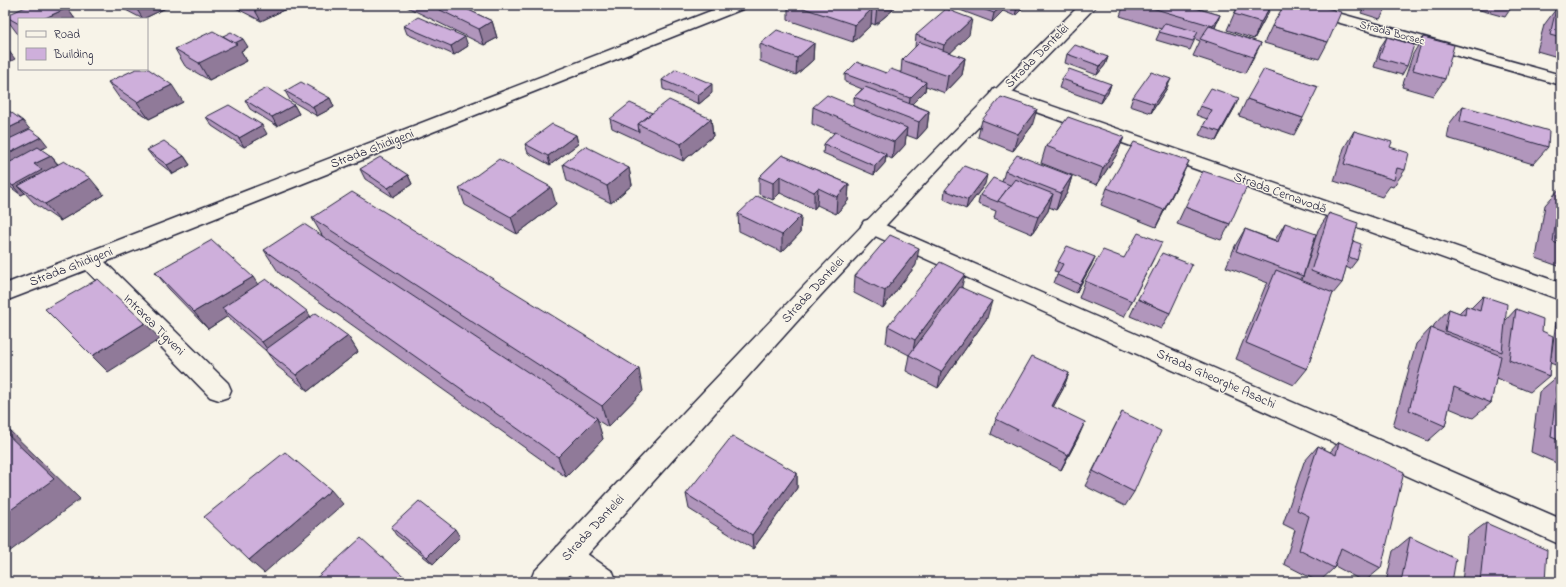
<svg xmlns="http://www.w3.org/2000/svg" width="1566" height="587" viewBox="0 0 1566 587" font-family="'Indie Flower',sans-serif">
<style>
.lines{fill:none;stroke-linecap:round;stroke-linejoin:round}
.street-casing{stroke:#22223b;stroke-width:3}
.secondary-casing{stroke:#22223b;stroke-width:3}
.street{fill:#f7f3e8;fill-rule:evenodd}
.secondary{fill:#f7f3e8;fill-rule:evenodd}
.wall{fill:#b196bc;stroke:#22223b}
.shaded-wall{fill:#907a99;stroke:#22223b}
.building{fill:#ceafdb;stroke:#22223b}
.labels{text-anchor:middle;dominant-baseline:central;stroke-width:3;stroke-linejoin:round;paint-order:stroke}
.far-street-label{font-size:11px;fill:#22223b;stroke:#f7f3e8}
.street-label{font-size:13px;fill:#22223b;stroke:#f7f3e8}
</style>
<rect width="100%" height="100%" fill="#f7f3e8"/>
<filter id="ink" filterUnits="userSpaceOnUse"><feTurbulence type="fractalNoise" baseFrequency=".025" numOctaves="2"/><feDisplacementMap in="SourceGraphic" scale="8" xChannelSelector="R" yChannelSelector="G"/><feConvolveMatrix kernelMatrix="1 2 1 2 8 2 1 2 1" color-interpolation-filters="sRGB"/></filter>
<g filter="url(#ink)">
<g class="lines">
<defs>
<g id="street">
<path d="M726,5H748L745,8L105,262L228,383L231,390L228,397L219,400L210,397L86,270L5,301V284Z"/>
<path d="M1284,5H1309L1561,75V85L1287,8Z"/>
<path d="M1000,88L1561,283V300L994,97L991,93L994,89Z"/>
<path d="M871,219L1561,519V545L864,231L861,226L864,221Z"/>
<path d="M567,543L577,547L613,572L617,582H580L557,565L553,556L557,547Z"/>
</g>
<path id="secondary" d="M1080,5H1097L956,150L820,296L563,582H530L534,572C713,380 893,190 1080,5Z"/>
</defs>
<!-- street casing -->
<use href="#street" class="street-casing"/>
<!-- secondary casing -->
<use href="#secondary" class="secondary-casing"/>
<!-- street -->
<use href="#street" class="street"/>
<!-- secondary -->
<use href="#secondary" class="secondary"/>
</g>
<!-- wall -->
<g class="wall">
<path d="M116,5H169L170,6L143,19Z"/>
<path d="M230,5H294L261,21Z"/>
<path d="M406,5H458L492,21L497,38L484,45L407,7Z"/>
<path d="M788,5H894V9L875,25L871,23V25L853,42L788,20Z"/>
<path d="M961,5H1026L1015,16L1003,11L992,22L960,10Z"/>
<path d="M1124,5H1185L1220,15L1215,28L1261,43L1253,59L1245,73L1193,56L1200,41L1195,39L1190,50L1156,40L1161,29L1120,16Z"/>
<path d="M1186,5H1201L1199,9Z"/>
<path d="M1239,5H1272L1254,39L1227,30L1234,14Z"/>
<path d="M1365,5H1388L1380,19L1361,13Z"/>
<path d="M1470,5H1512L1511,8L1505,17L1469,7Z"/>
<path d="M67,8L75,19H19V34L17,33L5,17Z"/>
<path d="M1556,9L1561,10V58L1537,51L1544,25Z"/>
<path d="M404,26L468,46L454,55L407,34Z"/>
<path d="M1272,26L1328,42L1319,59L1264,43Z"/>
<path d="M916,35H969L950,53L965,58L962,75L945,93L926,86L925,91L912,104L929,111L927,128L917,139L906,135L905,145L892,159L886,156L885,163L874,175L823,153L824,144L834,133L812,124L813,107L854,106V97L862,89L845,82V74L886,73L901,72L902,60L915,47Z"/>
<path d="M223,36L248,47L241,51L247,61L209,80L185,66L175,49Z"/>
<path d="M1387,37L1407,66L1402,75L1374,67L1381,46Z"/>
<path d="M1423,37L1445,79L1433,96L1402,87L1413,54Z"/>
<path d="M814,43L813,60L796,75L760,61V44Z"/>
<path d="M1067,54L1108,57L1105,65L1097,75L1065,63Z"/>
<path d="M1062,79L1111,84L1108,93L1101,103L1059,88Z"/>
<path d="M662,80L712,93L699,104L663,89Z"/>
<path d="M108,82L183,102L149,119L120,99Z"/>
<path d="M1167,88L1151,113L1130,106L1133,97Z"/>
<path d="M285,91L330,98L334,107L317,116L290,100Z"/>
<path d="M1247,99L1303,118L1294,135L1239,116Z"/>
<path d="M245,100L294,105L299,114L277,126L250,109Z"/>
<path d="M1200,106L1235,107L1216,141L1199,135L1207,119L1196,115Z"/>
<path d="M1463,106L1548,147L1533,164L1447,138L1450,123Z"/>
<path d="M5,108L48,146L41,150L51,156L58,164L104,195L60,221L34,203L25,193L21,195L5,183Z"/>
<path d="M652,113L711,119L713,136L683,161L612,128L610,119Z"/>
<path d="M206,117L267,134L244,147L212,126Z"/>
<path d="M982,120L1032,126L1013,151L978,137Z"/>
<path d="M1354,131L1390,147L1405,170L1393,187L1390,186L1382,197L1334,181L1344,148Z"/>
<path d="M576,135L578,144L550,165L528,153L525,144Z"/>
<path d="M1124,137L1117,154L1097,185L1041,163L1046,146Z"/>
<path d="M147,150L184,156L190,165L173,174L154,159Z"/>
<path d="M782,155L849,184L848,201L836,214L817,205L814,209L780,193L773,200L759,194V177Z"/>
<path d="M563,164L629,168L632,185L611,203L567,181Z"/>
<path d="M360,169L408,175L412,184L393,197L365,179Z"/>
<path d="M1005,171L1072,176L1067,193L1056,210L1049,207L1048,211L1032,234L994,218L996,211L978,204L980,195L1002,182Z"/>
<path d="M1181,178L1156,227L1101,205L1107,188Z"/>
<path d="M985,184L966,209L944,199L945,190Z"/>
<path d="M459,188L556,204L517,234L465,205Z"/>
<path d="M1560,188L1561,189V267L1536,258L1545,205Z"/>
<path d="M1185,207L1230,224L1221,240L1177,224Z"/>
<path d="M1329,213L1353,241L1357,260L1350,269L1346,267L1342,283L1332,295L1307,369L1294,385L1236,359L1265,287L1268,283L1226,267L1235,246L1245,229L1275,240L1285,223L1303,276L1300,280H1302L1318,230Z"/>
<path d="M738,214L801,216L800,233L782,252L739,231Z"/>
<path d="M312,218L643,391L608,427L597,420L603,439L566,477L279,273L264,250L323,237Z"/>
<path d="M1095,257L1091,266L1076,293L1054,283L1058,272L1054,271L1058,262Z"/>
<path d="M1124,258H1154L1124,317L1079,298L1085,281Z"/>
<path d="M916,265L883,308L854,293L855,276Z"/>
<path d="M155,272L258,285L311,317L348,336L358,352L308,391L277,366L266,351L235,324L228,316L208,329L169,289Z"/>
<path d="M962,287L987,318L938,388L906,371L909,355L886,343L888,326Z"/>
<path d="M1483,296L1506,320L1516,309L1542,331L1551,357L1556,322L1561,318V367L1550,363L1549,376L1530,392L1496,378L1491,403L1473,418L1449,408L1445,426L1428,441L1393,426L1416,344L1431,328L1433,329L1434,325L1449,309L1459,313L1466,306L1471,308Z"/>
<path d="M1138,299L1170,313L1161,329L1130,316Z"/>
<path d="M1069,373L1063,389L1053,407L1078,438L1061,470L991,434L996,419Z"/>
<path d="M1558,376L1561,378V465L1531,452L1539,392Z"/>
<path d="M1122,412L1134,492L1125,506L1085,486Z"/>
<path d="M1339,442L1381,568L1364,582L1335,566L1334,568L1319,582L1284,564L1295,530L1283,524L1304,462L1318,446L1330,452Z"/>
<path d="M797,473V488L753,549L689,509L686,494Z"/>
<path d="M1486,523L1545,582H1462L1467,537Z"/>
<path d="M391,527L460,537L433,564L396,535Z"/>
<path d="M1410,537L1452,582H1386L1393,551Z"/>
<path d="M1561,578V582H1554Z"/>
</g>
<!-- shaded-wall -->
<g class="shaded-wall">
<path d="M134,5H169L170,6L143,19Z"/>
<path d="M252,5H294L261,21Z"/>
<path d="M881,5H894V9L875,25L877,8Z"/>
<path d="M1003,5H1005L1003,11L992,22L994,13Z"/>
<path d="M1019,5H1026L1015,16L1017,7Z"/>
<path d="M1271,5H1272L1268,13L1254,39L1261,22Z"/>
<path d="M67,8L75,19H43Z"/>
<path d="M872,9L871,25L853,42L855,25Z"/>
<path d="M1220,15L1213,32L1206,43L1213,26Z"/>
<path d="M972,19L969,35L941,62L944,45Z"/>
<path d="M492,21L497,38L484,45L479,29Z"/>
<path d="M465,37L468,46L454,55L451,46Z"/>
<path d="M243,39L248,47L241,51L247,61L209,80L199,63L230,45Z"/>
<path d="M814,43L813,60L796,75L797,58Z"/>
<path d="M1261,43L1253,59L1245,73L1253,57Z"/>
<path d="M5,46L15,59L5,64Z"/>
<path d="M1108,57L1105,65L1097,75L1100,66Z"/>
<path d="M965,58L962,75L945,93L948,76Z"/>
<path d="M1171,79L1167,88L1151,113L1154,104Z"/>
<path d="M926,82L925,91L909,107L910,98Z"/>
<path d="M712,84V93L699,104L698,95Z"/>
<path d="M1111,84L1108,93L1101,103L1104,94Z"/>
<path d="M172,85L183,102L149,119L137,102Z"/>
<path d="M330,98L334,107L317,116L313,107Z"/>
<path d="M1239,98L1235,107L1216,141L1220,132Z"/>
<path d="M294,105L299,114L277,126L272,117Z"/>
<path d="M1037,109L1032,126L1013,151L1018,134Z"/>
<path d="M929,111L927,128L917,139L919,122Z"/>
<path d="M711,119L713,136L683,161L681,144Z"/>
<path d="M23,121L37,138L5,154V130Z"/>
<path d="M262,125L267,134L244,147L239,138Z"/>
<path d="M907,128L905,145L892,159L894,142Z"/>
<path d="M576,135L578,144L550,165L548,156Z"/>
<path d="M41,137L48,146L7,167L5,165V155Z"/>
<path d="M1124,137L1117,154L1097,185L1103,168Z"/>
<path d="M886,154L885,163L874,175L875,166Z"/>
<path d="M51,156L58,165L18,186L25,193L21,195L13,186L34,164Z"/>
<path d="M184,156L190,165L173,174L167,165Z"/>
<path d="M1189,161L1181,178L1156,227L1164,210Z"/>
<path d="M629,168L632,185L611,203L607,186Z"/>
<path d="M408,175L412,184L393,197L388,188Z"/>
<path d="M987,175L985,184L966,209L968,200Z"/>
<path d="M780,176V193L773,200V183Z"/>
<path d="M1072,176L1067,193L1056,210L1061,193Z"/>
<path d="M90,178L104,195L60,221L45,204Z"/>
<path d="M849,184L848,201L836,214L837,197Z"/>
<path d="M551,187L556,204L517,234L511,217Z"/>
<path d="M818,188L817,205L814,209V192Z"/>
<path d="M1053,194L1048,211L1032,234L1038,217Z"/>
<path d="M801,216L800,233L782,252V235Z"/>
<path d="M919,248L916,265L883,308L885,291Z"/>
<path d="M1095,257L1091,266L1076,293L1080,284Z"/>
<path d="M965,274L961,290L912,356L915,340Z"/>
<path d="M253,277L264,294L222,308L228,316L208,329L194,312Z"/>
<path d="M992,301L987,318L938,388L941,372Z"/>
<path d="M307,311L318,328L272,356L262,342Z"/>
<path d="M145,323L160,339L108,372L92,356Z"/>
<path d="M348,336L358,352L308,391L296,375Z"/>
<path d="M639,369L643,391L608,427L602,406Z"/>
<path d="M1069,373L1063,389L1045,422L1052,406Z"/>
<path d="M597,418L603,439L566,477L558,457Z"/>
<path d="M1085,422L1078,438L1061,470L1068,455Z"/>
<path d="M5,426L80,499L5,555Z"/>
<path d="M797,473V488L753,549L752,535Z"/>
<path d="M331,490L343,504L264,573L249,560Z"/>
<path d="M455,529L460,537L433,564L427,557Z"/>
</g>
<!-- building -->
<g class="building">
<path d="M30,5H61L67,8L43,19H19V24L5,16Z"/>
<path d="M430,5H458L492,21L479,29Z"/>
<path d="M794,5H860L872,9L855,25Z"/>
<path d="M868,5H881L877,8Z"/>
<path d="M971,5H1003L994,13Z"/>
<path d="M1012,5H1019L1017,7Z"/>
<path d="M1142,5H1185L1220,15L1213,26Z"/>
<path d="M1239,5H1271L1261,22L1234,14Z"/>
<path d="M1284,5H1317L1341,12L1328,42L1272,26Z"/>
<path d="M1500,5H1512L1511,8Z"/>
<path d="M946,9L972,19L944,45L916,35Z"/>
<path d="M1556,9L1561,10V38L1550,35Z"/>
<path d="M418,17L465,37L451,46L404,26Z"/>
<path d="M1165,23L1198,32L1193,41L1159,32Z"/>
<path d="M1209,26L1261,43L1253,57L1200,39Z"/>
<path d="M777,30L814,43L797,58L760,44Z"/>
<path d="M213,31L237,44L199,63L175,49Z"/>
<path d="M231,32L243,39L235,43L223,36Z"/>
<path d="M1387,37L1414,45L1407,66L1379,58Z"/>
<path d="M1423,37L1454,45L1445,79L1413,70Z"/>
<path d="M920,42L965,58L948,76L902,60Z"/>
<path d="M1075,45L1108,57L1100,66L1067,54Z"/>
<path d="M857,62L886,73L891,69L926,82L910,98L845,74Z"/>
<path d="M147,68L172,85L137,102L108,82L136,69H147Z"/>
<path d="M676,69L712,84L698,95L662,80Z"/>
<path d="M1069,69L1111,84L1104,94L1062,79Z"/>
<path d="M1264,69L1318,87L1303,118L1247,99Z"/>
<path d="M1151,72L1171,79L1154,104L1133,97Z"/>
<path d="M301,82L330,98L313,107L285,91Z"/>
<path d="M865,87L929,111L919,122L854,97Z"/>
<path d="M267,88L294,105L272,117L245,100Z"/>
<path d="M1211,88L1239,98L1220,132L1203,126L1212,110L1200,106Z"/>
<path d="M827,95L907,128L894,142L813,107Z"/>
<path d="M1001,97L1037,109L1018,134L982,120Z"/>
<path d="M669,100L711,119L681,144L638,124Z"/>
<path d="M630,103L652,113L638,124L639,132L610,119Z"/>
<path d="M229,105L262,125L239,138L206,117Z"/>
<path d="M1463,106L1549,131L1548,147L1460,121Z"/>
<path d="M5,108L23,121L5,130Z"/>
<path d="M1068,117L1124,137L1103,168L1046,146Z"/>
<path d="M552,124L576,135L548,156L525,144Z"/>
<path d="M30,129L41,137L5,155V141Z"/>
<path d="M1354,131L1392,142L1390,147L1409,153L1405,170L1397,168L1394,180L1344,164Z"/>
<path d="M835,132L886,154L875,166L824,144Z"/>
<path d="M164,141L184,156L167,165L147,150Z"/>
<path d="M1134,142L1189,161L1164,210L1107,188Z"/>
<path d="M585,146L629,168L607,186L563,164Z"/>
<path d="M38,147L51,156L34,164L42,170L13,186L5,180V165Z"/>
<path d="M782,155L849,184L837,197L818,188L814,192L780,176L773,183L759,177Z"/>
<path d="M1017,155L1072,176L1061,193L1005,171Z"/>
<path d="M380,157L408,175L388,188L360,169Z"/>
<path d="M499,159L551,187L511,217L459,188Z"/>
<path d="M64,161L90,178L45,204L18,186Z"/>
<path d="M964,166L987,175L968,200L945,190Z"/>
<path d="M1203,171L1247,186L1230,224L1185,207Z"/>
<path d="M993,178L1010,185L998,201V202L980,195Z"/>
<path d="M1015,179L1053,194L1038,217L998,201Z"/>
<path d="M1560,188L1561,189V245L1553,242Z"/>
<path d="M352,192L639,369L602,406L312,218Z"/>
<path d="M757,196L801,216L782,235L738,214Z"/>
<path d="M1329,213L1358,223L1342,283L1311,271Z"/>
<path d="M1285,223L1316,234L1303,276L1236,251L1245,229L1278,242Z"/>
<path d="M304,224L597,418L558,457L264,250Z"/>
<path d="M1138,233L1162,242L1132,301L1085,281L1103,250L1124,258Z"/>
<path d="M890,235L919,248L885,291L855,276Z"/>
<path d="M212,240L253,277L194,312L155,272Z"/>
<path d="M1353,241L1361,244L1357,260L1349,257Z"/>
<path d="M1067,246L1095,257L1080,284L1057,275L1063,264L1058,262Z"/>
<path d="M1162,253L1192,265L1170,313L1138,299Z"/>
<path d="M940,262L965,274L915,340L888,326Z"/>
<path d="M1276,270L1333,293L1307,369L1246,343Z"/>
<path d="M98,279L145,323L92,356L45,309Z"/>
<path d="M266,279L307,311L262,342L222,308Z"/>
<path d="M960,287L992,301L941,372L909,355Z"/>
<path d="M1483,296L1507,304L1502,352L1445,331L1449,309L1465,315L1466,306L1480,311Z"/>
<path d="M1516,309L1543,319L1542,331L1553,336L1549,376L1509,360Z"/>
<path d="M316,313L348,336L296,375L265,350Z"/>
<path d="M1431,328L1501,356L1491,403L1454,387L1445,426L1409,410Z"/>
<path d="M1032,356L1069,373L1052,406L1085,422L1068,455L996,419Z"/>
<path d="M1558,376L1561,378V441L1551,437Z"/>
<path d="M1122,412L1161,431L1134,492L1093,471Z"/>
<path d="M5,432L54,479L5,514Z"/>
<path d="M732,436L797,473L752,535L686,494Z"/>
<path d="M1339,442L1404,472L1381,568L1341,548L1334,568L1299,550L1309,516L1297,510L1318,446L1336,455Z"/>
<path d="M285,452L331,490L249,560L204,517Z"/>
<path d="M419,501L455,529L427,557L391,527Z"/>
<path d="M1486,523L1547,550L1545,582H1480Z"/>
<path d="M1410,537L1456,559L1452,582H1401Z"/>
<path d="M361,538L410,582H312Z"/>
</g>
</g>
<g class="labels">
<!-- far-street labels -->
<g class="far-street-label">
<text transform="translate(1392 33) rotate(15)">Strada Borsec</text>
</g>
<!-- street labels -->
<g class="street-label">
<text transform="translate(1037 56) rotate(-45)">Strada Dantelei</text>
<text transform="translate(372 149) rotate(-21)">Strada Ghidigeni</text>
<text transform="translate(1280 193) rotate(20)">Strada Cernavodă</text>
<text transform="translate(71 267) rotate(-21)">Strada Ghidigeni</text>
<text transform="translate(813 290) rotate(-47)">Strada Dantelei</text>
<text transform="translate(154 325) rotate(45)">Intrarea Tigveni</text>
<text transform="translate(1216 379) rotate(24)">Strada Gheorghe Asachi</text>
<text transform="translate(593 528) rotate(-47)">Strada Dantelei</text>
</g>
</g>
<!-- margin -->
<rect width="1566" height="587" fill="none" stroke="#f7f3e8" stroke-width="20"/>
<rect x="10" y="10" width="1546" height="567" fill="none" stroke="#22223b" stroke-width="1.5" filter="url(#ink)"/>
<!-- legend -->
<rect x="18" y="18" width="130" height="52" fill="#f7f3e8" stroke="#a29fa3"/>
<rect x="26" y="31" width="20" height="6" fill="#f7f3e8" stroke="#a29fa3"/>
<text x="54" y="38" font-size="12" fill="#22223b">Road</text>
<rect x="26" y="48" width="20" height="12" fill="#ceafdb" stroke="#a29fa3"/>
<text x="54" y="58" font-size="12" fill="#22223b">Building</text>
</svg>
